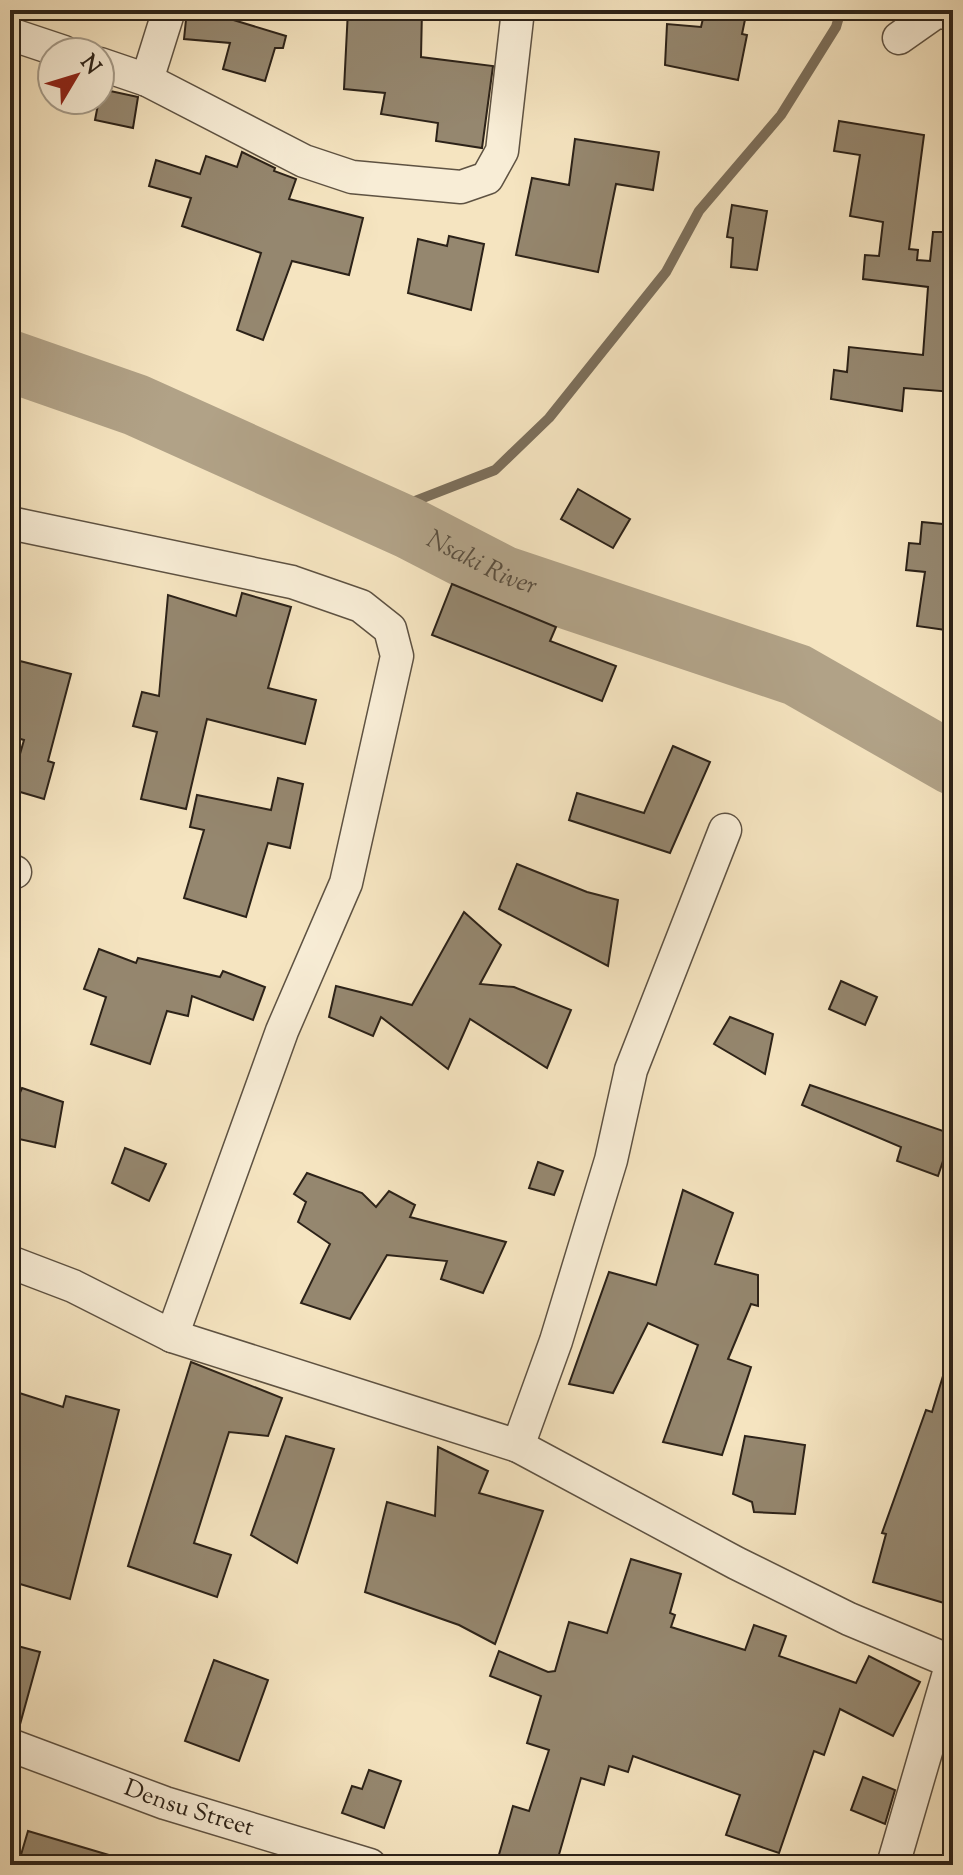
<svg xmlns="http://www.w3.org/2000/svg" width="963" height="1875" viewBox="0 0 963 1875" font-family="'Sorts Mill Goudy',serif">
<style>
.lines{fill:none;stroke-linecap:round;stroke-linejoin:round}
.stream{stroke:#7c6f5b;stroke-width:10}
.river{stroke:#b1a287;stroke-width:62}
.building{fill:#95876f;stroke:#2c2218;stroke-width:2}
.minor-casing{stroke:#5e5242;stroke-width:35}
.minor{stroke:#f8edd6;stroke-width:32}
.labels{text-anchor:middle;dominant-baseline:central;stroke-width:7;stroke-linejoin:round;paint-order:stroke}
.street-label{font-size:24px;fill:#2c2218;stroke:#f8edd6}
.water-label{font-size:26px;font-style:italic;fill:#5b4f3f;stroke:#f8edd6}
</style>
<rect width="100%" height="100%" fill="#f5e4c0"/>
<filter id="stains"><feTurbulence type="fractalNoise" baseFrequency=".0025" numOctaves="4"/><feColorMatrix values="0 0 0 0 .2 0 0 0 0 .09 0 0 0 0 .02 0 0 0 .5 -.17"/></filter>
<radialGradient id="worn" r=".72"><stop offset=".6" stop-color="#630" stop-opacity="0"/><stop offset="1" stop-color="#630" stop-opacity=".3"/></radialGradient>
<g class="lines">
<!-- stream -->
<path class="stream" d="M379,515L495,470L549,418L666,272L699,211L781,115L836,27L841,10"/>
<!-- river -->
<path class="river" id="s1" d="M10,361L136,405L409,528L504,577L797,675L953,764"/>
</g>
<!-- building -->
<g class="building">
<path d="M187,10L204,11L286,36L283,48H275L265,81L223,69L230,43L184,39Z"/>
<path d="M348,10H422L421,57L493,66L482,148L436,141L438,123L381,114L385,93L344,89Z"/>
<path d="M705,10H747L742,34L747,35L738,80L665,65L667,24L701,27Z"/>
<path d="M101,89L138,97L133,128L95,120Z"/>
<path d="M839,121L924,135L909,249L918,250L917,260L930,261L933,232H953V392L904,388L902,411L831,399L834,370L847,372L849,347L923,355L928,287L863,279L865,255L879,256L883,222L850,216L860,155L834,151Z"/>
<path d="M575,139L659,152L653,190L616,184L598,272L516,255L532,178L569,185Z"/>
<path d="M242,152L275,168L274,171L296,179L289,199L363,218L349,275L292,261L263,340L237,330L261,253L182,226L191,198L149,186L156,160L200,174L206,156L237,167Z"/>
<path d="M732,205L767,211L757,270L731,267L733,238L727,237Z"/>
<path d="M449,236L484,244L471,310L408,293L418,239L447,246Z"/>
<path d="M578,489L630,519L613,548L561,519Z"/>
<path d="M922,522L953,525V631L917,626L925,572L906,570L909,543L920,544Z"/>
<path d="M452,584L556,627L550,641L616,666L602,701L432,635Z"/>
<path d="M242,593L291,607L268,688L316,700L305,744L207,719L186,809L141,799L157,732L133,726L142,692L159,696L168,595L236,616Z"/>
<path d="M20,661L71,674L48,761L54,763L44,799L10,789L24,740L10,736V704Z"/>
<path d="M673,746L710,762L670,853L569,820L577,793L644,813Z"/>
<path d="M278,778L303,784L290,848L268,843L246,917L184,898L204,830L190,827L197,795L271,810Z"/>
<path d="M517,864L587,892L618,900L608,966L499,909Z"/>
<path d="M464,912L501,945L480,984L514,987L571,1010L547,1068L470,1019L448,1069L381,1017L373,1036L329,1017L336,986L412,1005Z"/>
<path d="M99,949L136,963L138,958L220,977L223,971L265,987L253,1020L192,996L188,1016L167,1011L150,1064L91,1044L106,997L84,989Z"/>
<path d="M841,981L877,997L865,1025L829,1009Z"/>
<path d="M730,1017L773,1034L765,1074L714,1044Z"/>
<path d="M810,1085L952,1134L938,1176L897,1161L901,1147L802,1105Z"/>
<path d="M22,1088L63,1102L55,1147L10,1137V1115Z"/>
<path d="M125,1148L166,1164L149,1201L112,1183Z"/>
<path d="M538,1162L563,1171L554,1195L529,1188Z"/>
<path d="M307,1173L362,1193L376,1207L389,1191L415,1205L410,1217L506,1242L483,1293L441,1279L447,1261L387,1255L350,1319L301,1303L330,1244L298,1222L306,1202L294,1194Z"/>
<path d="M683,1190L733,1213L715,1264L758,1275V1306L751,1304L728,1359L751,1367L722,1455L663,1442L698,1345L648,1323L613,1393L569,1384L609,1272L656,1285Z"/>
<path d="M191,1362L282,1398L268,1436L229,1432L194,1543L231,1555L217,1597L128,1566Z"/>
<path d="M947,1363L953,1364V1571L944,1603L873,1582L886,1534L882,1533L926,1410L932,1412Z"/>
<path d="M10,1390L63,1407L66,1396L119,1410L70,1599L10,1581Z"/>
<path d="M286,1436L334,1449L297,1563L251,1535Z"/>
<path d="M745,1436L805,1445L795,1514L754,1512L752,1502L733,1494Z"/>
<path d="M438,1447L488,1471L479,1493L543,1511L495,1644L459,1625L365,1592L387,1502L435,1516Z"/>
<path d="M631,1559L681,1574L670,1613L675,1615L671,1627L745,1650L754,1625L786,1636L779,1656L856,1683L869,1656L920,1682L893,1736L840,1709L824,1755L814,1751L779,1853L726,1835L740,1795L633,1756L628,1772L609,1766L604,1785L581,1778L556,1865H496L513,1806L529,1811L549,1750L527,1743L541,1696L490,1676L499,1651L548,1672L555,1671L569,1622L607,1633Z"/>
<path d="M10,1644L40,1652L19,1728L10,1726Z"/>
<path d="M214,1660L268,1680L239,1761L185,1741Z"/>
<path d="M369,1770L401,1781L384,1828L342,1813L352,1786L362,1789Z"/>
<path d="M863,1777L895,1790L885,1824L851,1810Z"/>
<path d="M28,1831L119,1858L118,1865H18Z"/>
</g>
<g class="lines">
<defs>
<g id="minor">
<path d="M10,34L64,52"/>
<path d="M899,38L936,12L953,13"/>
<path d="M100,64L147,80L304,161L352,177L461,187L487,178L502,151L518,10"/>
<path d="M147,80L169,10"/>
<path d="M10,523L292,582L361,606L390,629L397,656L346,883L282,1031L172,1336"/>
<path d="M10,870L15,872"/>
<path d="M10,1262L73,1286L172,1336L518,1446L736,1563L849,1619L952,1662"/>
<path d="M518,1446L556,1341L611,1160L631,1070L725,830"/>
<path id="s2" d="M10,1745L165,1803L370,1865"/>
<path d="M893,1865L953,1659"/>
</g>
</defs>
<!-- minor casing -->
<use href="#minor" class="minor-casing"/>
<!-- minor -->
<use href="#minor" class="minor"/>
</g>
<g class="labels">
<!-- street labels -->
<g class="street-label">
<text stroke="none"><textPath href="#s2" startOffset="190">Densu Street</textPath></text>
</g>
<!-- water labels -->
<g class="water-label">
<text stroke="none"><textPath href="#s1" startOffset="514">Nsaki River</textPath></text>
</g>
</g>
<!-- margin -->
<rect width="963" height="1875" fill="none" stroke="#f5e4c0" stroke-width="40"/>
<rect x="12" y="12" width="939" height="1851" fill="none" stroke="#2c2218" stroke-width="4"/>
<rect x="20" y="20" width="923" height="1835" fill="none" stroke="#2c2218" stroke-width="2"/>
<!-- north arrow -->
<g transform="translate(76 76) rotate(52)"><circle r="38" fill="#f8edd6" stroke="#a69c8a" stroke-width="2"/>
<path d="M0-6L14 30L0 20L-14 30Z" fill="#8f2418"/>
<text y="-12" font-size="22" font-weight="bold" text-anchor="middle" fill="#2c2218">N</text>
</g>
<rect width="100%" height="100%" filter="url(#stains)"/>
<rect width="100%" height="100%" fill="url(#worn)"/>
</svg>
